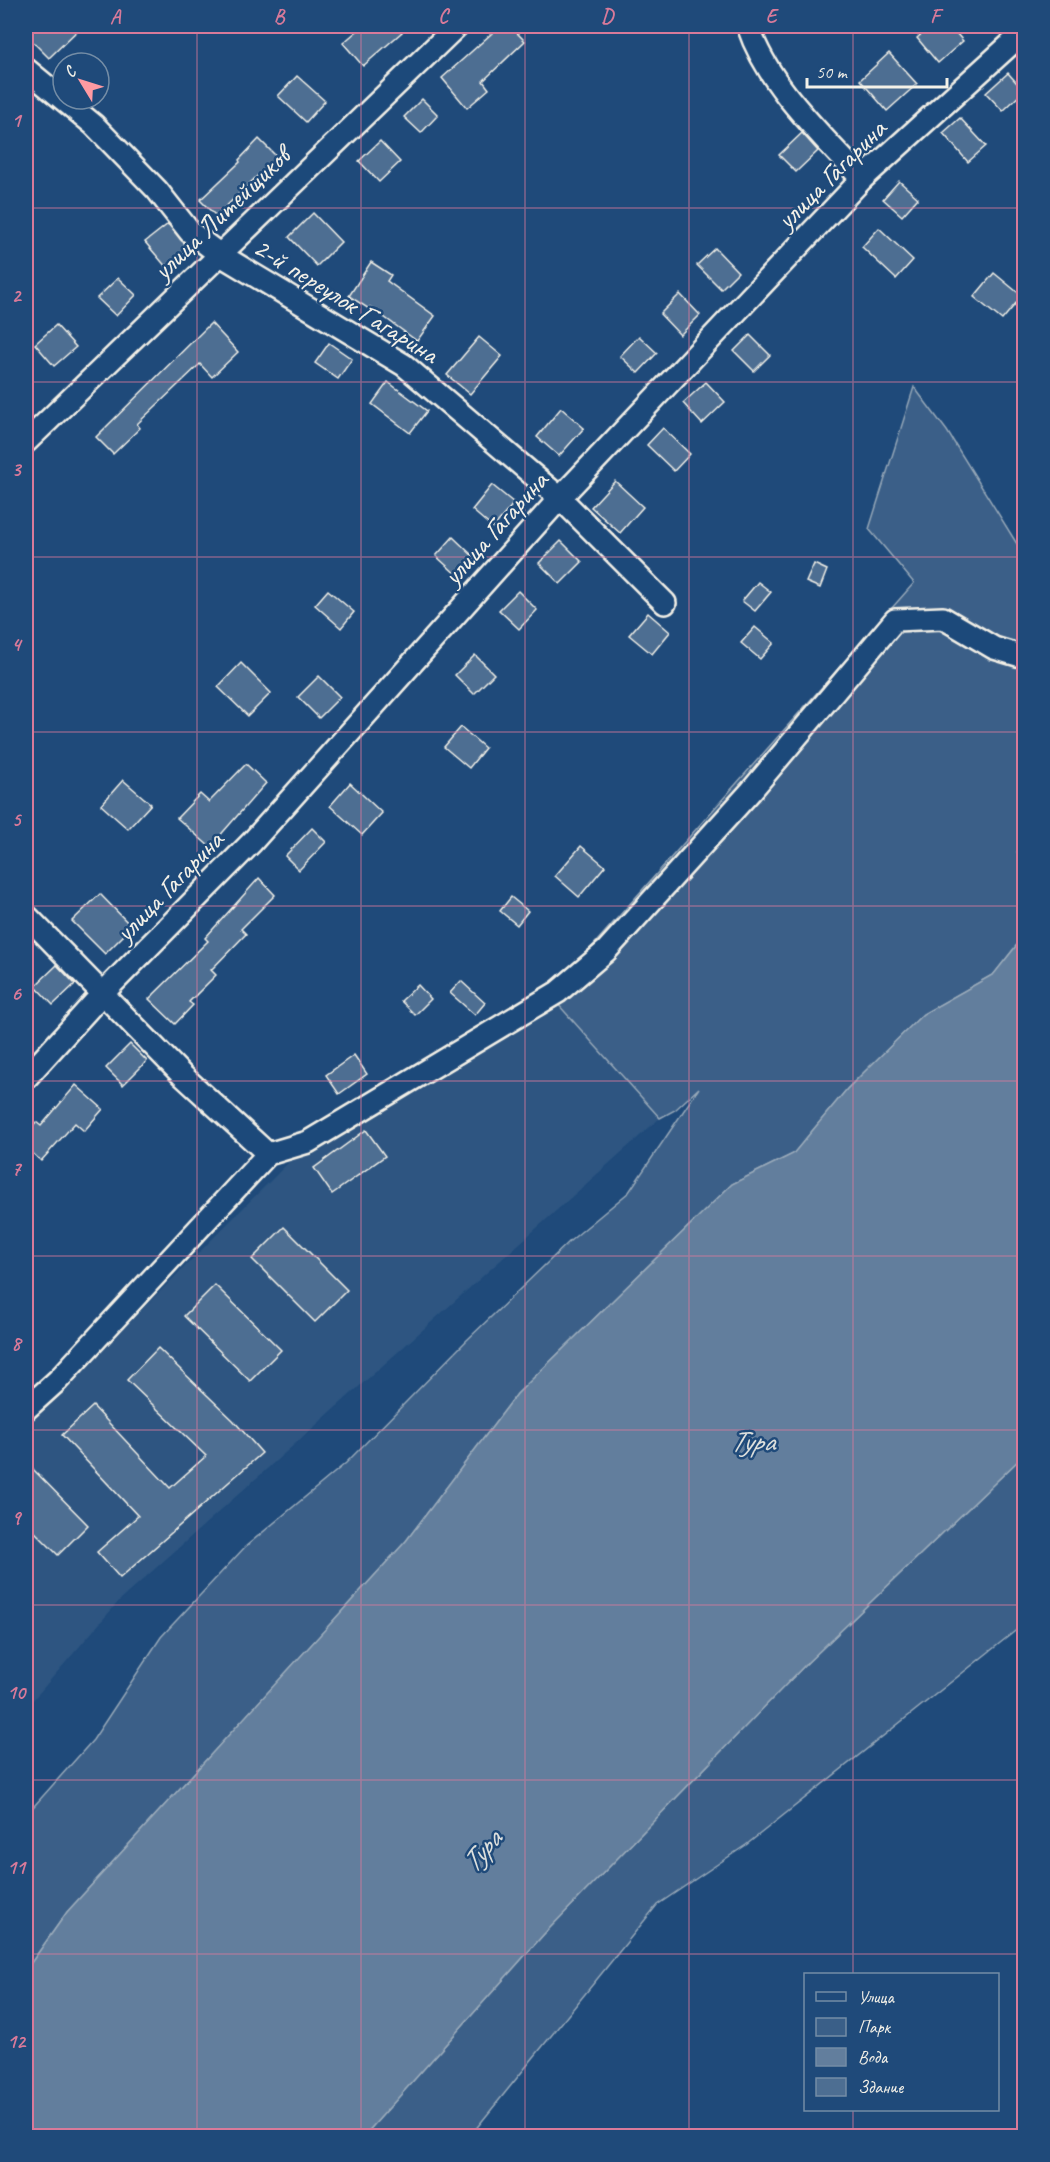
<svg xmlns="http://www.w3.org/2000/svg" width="1050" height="2162" viewBox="0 0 1050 2162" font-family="Caveat,sans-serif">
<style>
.built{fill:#2d5581}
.green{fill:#3a5f88;stroke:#97a8b8;stroke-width:1.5}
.water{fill:#627e9d;stroke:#9cacbb;stroke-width:1.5}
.building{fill:#4d6e92;stroke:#f4f1e8;stroke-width:1.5}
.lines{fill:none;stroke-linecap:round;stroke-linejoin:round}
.minor-casing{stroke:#f4f1e8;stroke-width:26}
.minor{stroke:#1f4a7a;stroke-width:21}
.grid{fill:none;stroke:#d87a9a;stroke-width:1.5;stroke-opacity:0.55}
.labels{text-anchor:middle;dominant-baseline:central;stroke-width:5;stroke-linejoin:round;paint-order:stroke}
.street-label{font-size:28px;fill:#f4f1e8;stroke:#1f4a7a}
.water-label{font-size:30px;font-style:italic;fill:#dee0dd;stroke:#1f4a7a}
.neatline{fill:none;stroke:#d87a9a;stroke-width:2}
.grid-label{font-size:20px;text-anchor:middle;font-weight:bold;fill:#d87a9a}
</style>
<rect width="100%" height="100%" fill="#1f4a7a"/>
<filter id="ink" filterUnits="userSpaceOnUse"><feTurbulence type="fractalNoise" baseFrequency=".0167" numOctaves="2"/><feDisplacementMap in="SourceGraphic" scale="12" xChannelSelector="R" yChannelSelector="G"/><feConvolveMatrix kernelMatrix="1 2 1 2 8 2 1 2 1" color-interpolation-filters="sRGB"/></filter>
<g filter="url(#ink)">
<!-- built -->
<path class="built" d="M556,1002L660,1118L120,1600L26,1708V1426L296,1155Z"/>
<!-- green -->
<g class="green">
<path d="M914,387L947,431L1017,544H1024V845L1017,852L1024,858V936L994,974L923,1014L847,1089L793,1154L732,1184L517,1394L406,1541L67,1912L26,1970V1815L93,1740L161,1637L245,1547L346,1463L467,1340L570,1241L629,1192L699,1088L675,1110L660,1118L556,1002L575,966L914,583L869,529Z"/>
<path d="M1024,1455V1624L746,1845L657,1905L470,2136H364L544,1934L805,1665Z"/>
</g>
<!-- water -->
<path class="water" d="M1024,936V1455L805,1665L544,1934L364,2136H26V1970L67,1912L406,1541L517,1394L732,1184L793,1154L847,1089L923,1014L994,974Z"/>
<!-- building -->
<g class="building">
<path d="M33,26H82L49,58L26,35Z"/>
<path d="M363,26H409L363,66L343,43Z"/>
<path d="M500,26H510L525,41L483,81L489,89L467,108L442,78Z"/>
<path d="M931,26H950L963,41L938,63L917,38Z"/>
<path d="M889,53L917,84L887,111L860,80Z"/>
<path d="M1008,73L1024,91L1003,111L986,93Z"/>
<path d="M297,76L325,101L306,122L278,96Z"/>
<path d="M422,99L438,115L421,133L404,117Z"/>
<path d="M960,118L986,146L968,162L943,133Z"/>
<path d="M802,133L818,151L796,172L779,155Z"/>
<path d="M259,139L277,157L216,216L200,200L240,162L239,160Z"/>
<path d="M380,141L400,162L379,182L359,161Z"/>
<path d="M899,181L918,198L902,216L883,199Z"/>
<path d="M313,213L341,242L317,266L289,237Z"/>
<path d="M168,224L190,248L167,268L145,242Z"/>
<path d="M879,228L913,260L896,279L862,247Z"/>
<path d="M715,248L738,272L721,289L697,265Z"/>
<path d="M371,262L391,275L387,281L435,316L417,341L370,307L369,309L349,296Z"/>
<path d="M994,273L1022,296L1002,320L974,297Z"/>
<path d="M118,278L136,295L116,316L97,298Z"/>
<path d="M680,294L700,315L680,335L660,314Z"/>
<path d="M211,323L238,352L212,377L200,364L137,424L140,428L113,454L96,437Z"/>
<path d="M56,325L76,347L54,366L35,344Z"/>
<path d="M750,335L770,355L754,371L734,351Z"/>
<path d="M639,336L657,353L638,373L620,356Z"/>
<path d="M479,337L502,356L470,394L447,375Z"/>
<path d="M329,343L352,359L338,379L315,363Z"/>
<path d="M388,382L427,411L410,433L372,404Z"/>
<path d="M706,382L725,402L702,424L683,403Z"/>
<path d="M561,408L584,428L559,456L537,437Z"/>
<path d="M663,428L690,454L674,471L647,445Z"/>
<path d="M615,481L643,507L620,533L591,507Z"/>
<path d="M492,485L514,503L493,528L472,510Z"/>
<path d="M453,537L475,558L458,576L436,556Z"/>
<path d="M561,541L582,562L560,584L539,563Z"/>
<path d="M814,564L827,570L820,588L806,582Z"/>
<path d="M758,582L771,592L755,611L742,601Z"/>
<path d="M328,590L354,612L341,628L315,605Z"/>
<path d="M518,591L537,610L519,629L499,610Z"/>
<path d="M648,613L670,632L652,654L629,635Z"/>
<path d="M755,627L774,643L760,659L741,643Z"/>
<path d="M475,655L494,674L474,694L455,675Z"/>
<path d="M241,663L271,693L248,716L218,687Z"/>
<path d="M319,676L340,697L319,718L298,697Z"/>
<path d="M461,727L485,748L469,768L444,747Z"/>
<path d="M246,764L266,783L210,847L177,818L200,794L209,802Z"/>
<path d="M123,780L151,804L128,829L101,805Z"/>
<path d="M350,783L382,813L362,835L330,806Z"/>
<path d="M312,828L326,842L299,870L285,856Z"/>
<path d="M581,846L605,866L579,897L555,876Z"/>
<path d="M259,878L275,895L241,929L246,934L211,970L216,975L189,1002L193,1005L175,1024L149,999L208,941L205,938Z"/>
<path d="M100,894L132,927L105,954L72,921Z"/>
<path d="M511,897L528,911L517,925L500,911Z"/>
<path d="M57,965L75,984L53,1005L35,986Z"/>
<path d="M461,981L485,1003L475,1015L450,993Z"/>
<path d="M418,985L431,999L415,1015L401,1001Z"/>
<path d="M130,1044L147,1061L123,1085L106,1068Z"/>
<path d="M354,1055L367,1074L339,1094L326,1075Z"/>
<path d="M76,1085L103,1109L84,1131L75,1123L41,1161L26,1147V1134L36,1122L41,1126Z"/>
<path d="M366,1130L385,1156L332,1194L314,1168Z"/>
<path d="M284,1227L347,1290L315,1322L252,1259Z"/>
<path d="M215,1285L281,1350L250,1381L184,1316Z"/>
<path d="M158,1348L233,1420L262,1453L120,1578L97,1552L138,1516L62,1435L93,1406L170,1488L206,1456L127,1380Z"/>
<path d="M26,1462L88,1525L58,1555L26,1523Z"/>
</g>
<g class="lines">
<defs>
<g id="minor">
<path d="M748,26C768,86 820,133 862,179"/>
<path d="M26,69L94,125L157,190L190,232L219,254L404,365L560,498L665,603"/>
<path d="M26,442L457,26"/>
<path d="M26,915L182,1075L268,1154"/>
<path d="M26,1078L102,994L252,842L560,498L862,179L1024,32"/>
<path d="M26,1409L58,1380L268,1154L308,1142L558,992L606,951L751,791L895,620L943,618L994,648L1024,657"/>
</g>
</defs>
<!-- minor casing -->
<use href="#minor" class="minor-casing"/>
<!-- minor -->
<use href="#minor" class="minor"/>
</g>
</g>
<!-- grid -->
<path class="grid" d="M197,26V2136M361,26V2136M525,26V2136M689,26V2136M853,26V1974M26,208H1024M26,382H1024M26,557H1024M26,732H1024M26,906H1024M26,1081H1024M26,1256H1024M26,1430H1024M26,1605H1024M26,1780H1024M26,1954H1024M853,2110V2136"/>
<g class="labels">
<!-- street labels -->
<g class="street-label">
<text transform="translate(831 174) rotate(-45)">улица Гагарина</text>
<text transform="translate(221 213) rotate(-44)">улица Литейщиков</text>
<text transform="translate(346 300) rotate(32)">2-й переулок Гагарина</text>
<text transform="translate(495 528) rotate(-48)">улица Гагарина</text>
<text transform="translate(169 886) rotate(-46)">улица Гагарина</text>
</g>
<!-- water labels -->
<g class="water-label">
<text x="752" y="1441">Тура</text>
<text transform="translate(481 1851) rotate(-49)">Тура</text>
</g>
</g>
<!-- margin -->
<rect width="1050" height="2162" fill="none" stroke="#1f4a7a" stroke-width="66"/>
<!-- legend -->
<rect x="804" y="1973" width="195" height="138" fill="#1f4a7a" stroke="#748da6" stroke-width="1.5"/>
<rect x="816" y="1992" width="30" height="9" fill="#1f4a7a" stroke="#748da6" stroke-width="1.5"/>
<text x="858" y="2003" font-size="18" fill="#f4f1e8">Улица</text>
<rect x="816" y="2018" width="30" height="18" fill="#3a5f88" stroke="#748da6" stroke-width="1.5"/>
<text x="858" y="2033" font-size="18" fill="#f4f1e8">Парк</text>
<rect x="816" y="2048" width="30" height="18" fill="#627e9d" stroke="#748da6" stroke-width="1.5"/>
<text x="858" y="2063" font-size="18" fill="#f4f1e8">Вода</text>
<rect x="816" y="2078" width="30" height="18" fill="#4d6e92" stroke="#748da6" stroke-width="1.5"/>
<text x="858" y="2093" font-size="18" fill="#f4f1e8">Здание</text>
<!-- north arrow -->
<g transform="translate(81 81) rotate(308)"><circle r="28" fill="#1f4a7a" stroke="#748da6" stroke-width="1.5"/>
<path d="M0-4.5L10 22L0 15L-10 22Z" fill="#ff9aa2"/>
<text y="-9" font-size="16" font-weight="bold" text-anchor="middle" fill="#f4f1e8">С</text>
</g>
<!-- scale -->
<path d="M807 78v9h140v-9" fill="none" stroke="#f4f1e8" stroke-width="3"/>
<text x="816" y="78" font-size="18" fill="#f4f1e8" stroke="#1f4a7a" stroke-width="4.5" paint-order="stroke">50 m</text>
<rect x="33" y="33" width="984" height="2096" class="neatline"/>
<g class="grid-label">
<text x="115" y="23">A</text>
<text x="279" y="23">B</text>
<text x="443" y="23">C</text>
<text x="607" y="23">D</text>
<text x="771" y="23">E</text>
<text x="935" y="23">F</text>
<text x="16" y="127">1</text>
<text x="16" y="302">2</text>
<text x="16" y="476">3</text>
<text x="16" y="651">4</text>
<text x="16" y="826">5</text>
<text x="16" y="1000">6</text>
<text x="16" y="1175">7</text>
<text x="16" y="1350">8</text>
<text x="16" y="1524">9</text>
<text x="16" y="1699">10</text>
<text x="16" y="1874">11</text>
<text x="16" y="2048">12</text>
</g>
</svg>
